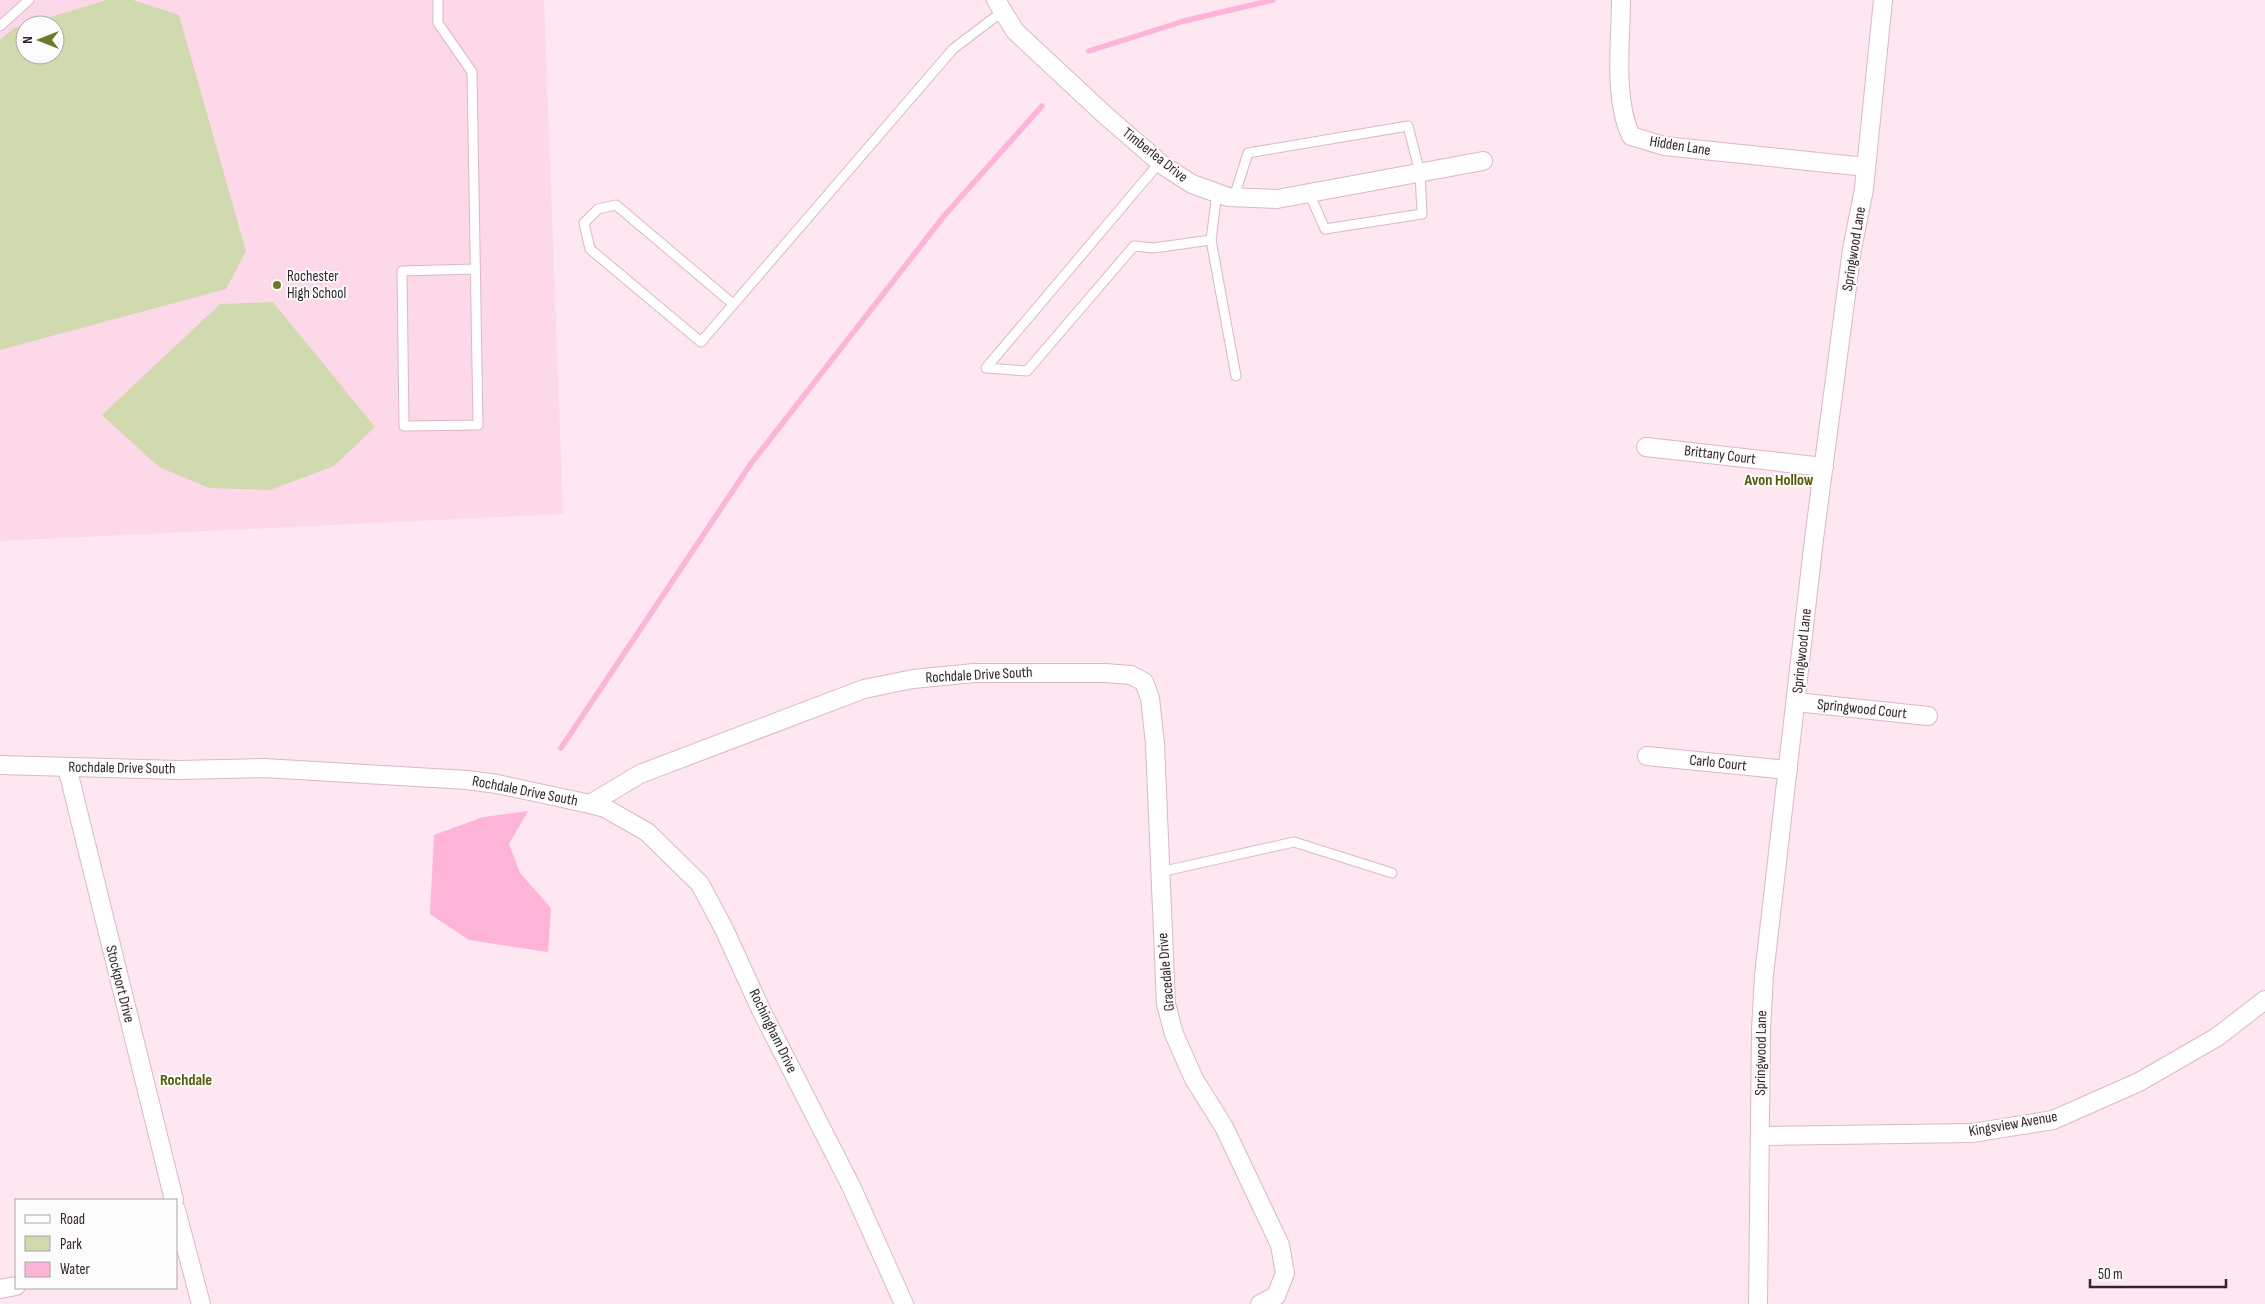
<svg xmlns="http://www.w3.org/2000/svg" width="2265" height="1304" viewBox="0 0 2265 1304" font-family="'Sofia Sans Condensed',sans-serif">
<style>
.built{fill:#fdd8e9;fill-rule:evenodd}
.green{fill:#d1d9ae;fill-rule:evenodd}
.water{fill:#fdb4d7}
.lines{fill:none;stroke-linecap:round;stroke-linejoin:round}
.stream{stroke:#fdb4d7;stroke-width:5.5}
.service-casing{stroke:#dcb7c8;stroke-width:11}
.minor-casing{stroke:#dcb7c8;stroke-width:20}
.service{stroke:#fff;stroke-width:9}
.minor{stroke:#fff;stroke-width:18}
.poi-dot{fill:#6e7925;stroke:#fbfbfb;stroke-width:2}
.labels{text-anchor:middle;dominant-baseline:central;stroke-width:4;stroke-linejoin:round;paint-order:stroke}
.street-label{font-size:15px;fill:#33252c;stroke:#fbfbfb}
.poi-label{font-size:15px;fill:#33252c;stroke:#fbfbfb;text-anchor:start}
.neighbourhood-label{font-size:16px;font-weight:bold;fill:#535c08;stroke:#fbfbfb}
</style>
<rect width="100%" height="100%" fill="#fee7f1"/>
<!-- built -->
<path class="built" d="M0,0H544L563,514L0,541ZM25,25H55V55H25Z"/>
<!-- green -->
<g class="green">
<path d="M107,0H133L179,15L246,251L226,289L0,350V40L14,28ZM25,25H55V55H25Z"/>
<path d="M273,302L375,427L334,466L270,490L209,488L159,467L102,415L220,304Z"/>
</g>
<!-- water -->
<path class="water" d="M528,811L509,844L520,873L551,908L548,952L469,940L430,914L434,835L483,817Z"/>
<g class="lines">
<!-- stream -->
<g class="stream">
<path d="M1089,51L1184,21L1273,0"/>
<path d="M561,748L750,465L944,216L1042,106"/>
</g>
<defs>
<g id="service">
<path d="M438,0V23L472,72L478,425L404,426L402,271L475,269"/>
<path d="M0,26L29,0"/>
<path d="M1160,162L986,368L1027,371L1134,246L1153,248L1211,240L1217,193"/>
<path d="M1234,197L1248,153L1408,126L1420,173L1422,214L1325,229L1309,193"/>
<path d="M1211,240L1236,376"/>
<path d="M733,304L616,205L598,209L584,223L590,249L701,342L953,49L1003,11"/>
<path d="M1160,872L1294,842L1392,873"/>
</g>
<g id="minor">
<path d="M996,0L1015,31L1106,116L1164,166L1192,184L1228,197L1277,199L1483,161"/>
<path d="M1621,0C1621,42 1613,98 1631,136L1664,146L1866,167"/>
<path d="M1646,447L1824,467"/>
<path d="M1796,702L1928,716"/>
<path d="M1647,756L1788,770"/>
<path d="M0,765L178,770L264,768L467,780L497,784L590,804L640,774L864,689L913,679L974,673H1105L1131,675L1144,682L1150,698L1155,744L1166,1004L1174,1034L1194,1079L1224,1127L1280,1245L1285,1273L1276,1296L1260,1304"/>
<path d="M67,767L174,1200"/>
<path d="M590,804L605,808L647,832L700,884L724,929L762,1012L851,1186L904,1304"/>
<path d="M1761,1136L1972,1133L2053,1120L2139,1082L2217,1037L2265,1000"/>
<path d="M176,1210L201,1304"/>
<path d="M0,1289L16,1286"/>
<path d="M1758,1304L1761,1030L1764,975L1814,539L1852,249L1864,189L1883,0"/>
</g>
</defs>
<!-- service casing -->
<use href="#service" class="service-casing"/>
<!-- minor casing -->
<use href="#minor" class="minor-casing"/>
<!-- service -->
<use href="#service" class="service"/>
<!-- minor -->
<use href="#minor" class="minor"/>
</g>
<!-- markers -->
<circle class="poi-dot" cx="277" cy="285" r="5"/>
<g class="labels">
<!-- street labels -->
<g class="street-label">
<text transform="translate(1680 146) rotate(9)">Hidden Lane</text>
<text transform="translate(1155 155) rotate(38)">Timberlea Drive</text>
<text transform="translate(1854 249) rotate(-81)">Springwood Lane</text>
<text transform="translate(1720 455) rotate(7)">Brittany Court</text>
<text transform="translate(1802 651) rotate(-84)">Springwood Lane</text>
<text transform="translate(979 675) rotate(-3)">Rochdale Drive South</text>
<text transform="translate(1862 709) rotate(6)">Springwood Court</text>
<text transform="translate(1718 763) rotate(6)">Carlo Court</text>
<text transform="translate(122 768) rotate(1)">Rochdale Drive South</text>
<text transform="translate(525 791) rotate(11)">Rochdale Drive South</text>
<text transform="translate(1166 972) rotate(-95)">Gracedale Drive</text>
<text transform="translate(120 984) rotate(76)">Stockport Drive</text>
<text transform="translate(773 1031) rotate(64)">Rochingham Drive</text>
<text transform="translate(1761 1053) rotate(-89)">Springwood Lane</text>
<text transform="translate(2013 1124) rotate(-10)">Kingsview Avenue</text>
</g>
<!-- poi labels -->
<g class="poi-label">
<text x="287" y="276">Rochester<tspan x="287" dy="17">High School</tspan></text>
</g>
<!-- neighbourhood labels -->
<g class="neighbourhood-label">
<text x="1779" y="480">Avon Hollow</text>
<text x="186" y="1080">Rochdale</text>
</g>
</g>
<!-- legend -->
<rect x="15" y="1199" width="162" height="90" fill="#fbfbfb" stroke="#aba5a8"/>
<rect x="25" y="1215" width="25" height="8" fill="#ffffff" stroke="#aba5a8"/>
<text x="60" y="1224" font-size="15" fill="#33252c">Road</text>
<rect x="25" y="1236" width="25" height="15" fill="#d1d9ae" stroke="#aba5a8"/>
<text x="60" y="1249" font-size="15" fill="#33252c">Park</text>
<rect x="25" y="1262" width="25" height="15" fill="#fdb4d7" stroke="#aba5a8"/>
<text x="60" y="1274" font-size="15" fill="#33252c">Water</text>
<!-- north arrow -->
<g transform="translate(40 40) rotate(270)"><circle r="24" fill="#fbfbfb" stroke="#aba5a8"/>
<path d="M0-4L9 19L0 12L-9 19Z" fill="#6e7925"/>
<text y="-8" font-size="14" font-weight="bold" text-anchor="middle" fill="#33252c">N</text>
</g>
<!-- scale -->
<path d="M2090 1279v8h136v-8" fill="none" stroke="#33252c" stroke-width="2.5"/>
<text x="2098" y="1279" font-size="15" fill="#33252c" stroke="#fbfbfb" stroke-width="4" paint-order="stroke">50 m</text>
</svg>
